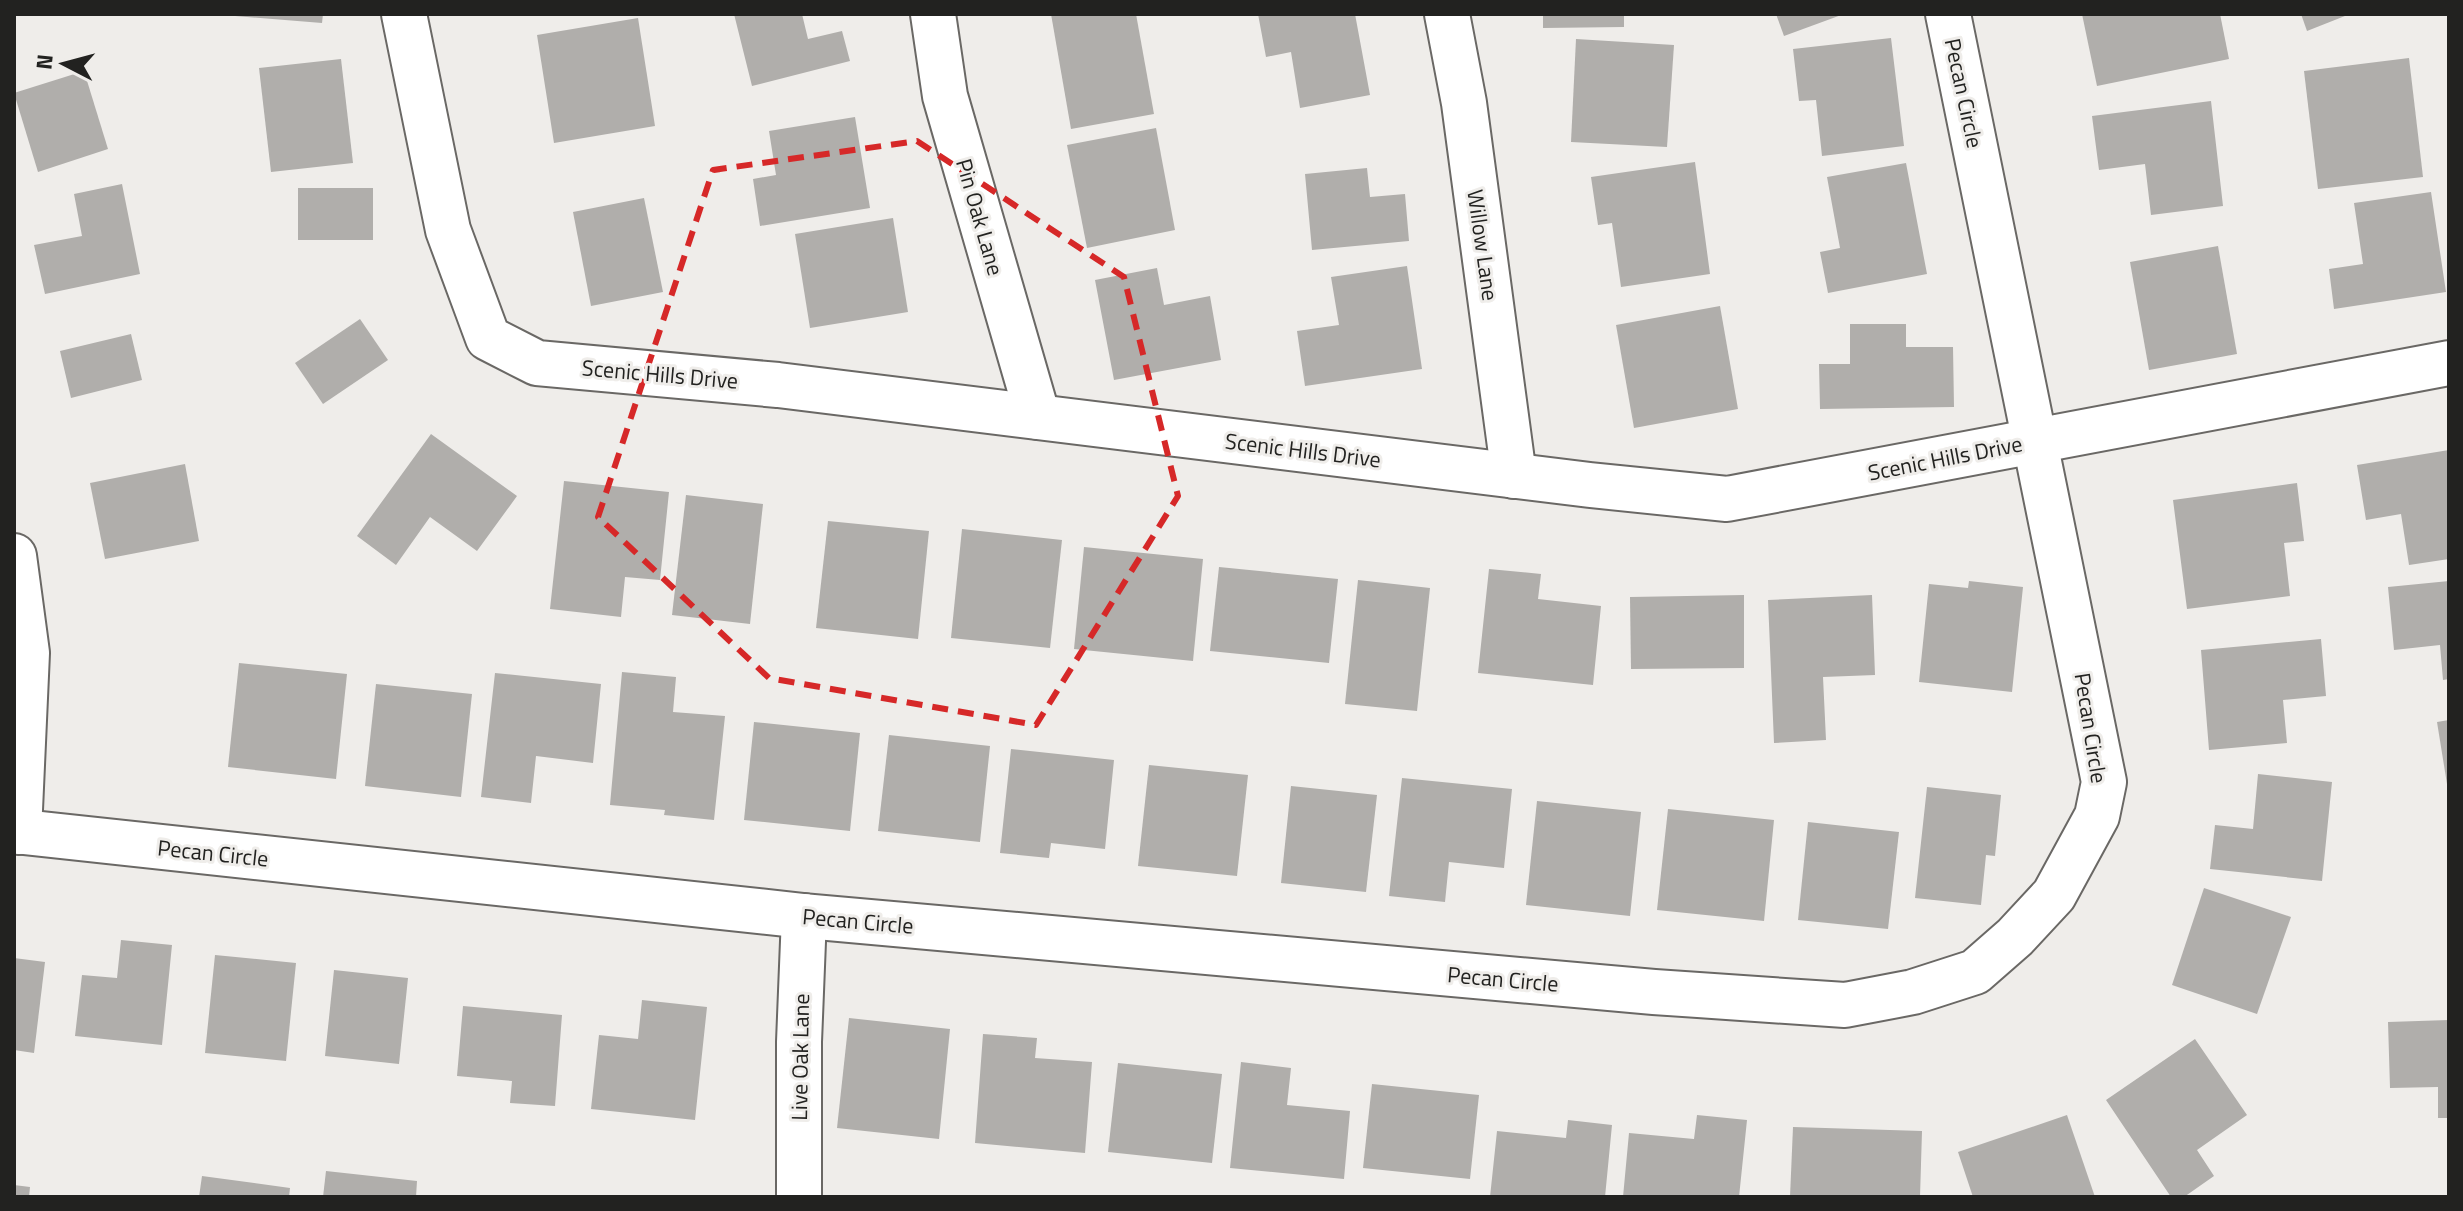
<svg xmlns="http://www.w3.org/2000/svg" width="2463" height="1211" viewBox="0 0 2463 1211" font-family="'Titillium Web',sans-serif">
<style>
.building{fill:#b0aeab}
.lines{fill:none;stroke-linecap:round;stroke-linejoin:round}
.minor-casing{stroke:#6a6865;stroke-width:48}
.minor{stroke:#fff;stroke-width:44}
.marked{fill:none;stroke:#d62828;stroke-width:6;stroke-dasharray:16 10;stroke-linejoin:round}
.labels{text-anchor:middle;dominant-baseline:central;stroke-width:6;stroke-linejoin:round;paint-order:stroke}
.street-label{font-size:22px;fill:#222220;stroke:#efedea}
</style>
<rect width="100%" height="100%" fill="#efedea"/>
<!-- building -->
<g class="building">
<path d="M235,14H323L322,23L235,16Z"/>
<path d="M734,14H802L808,39L842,31L850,61L752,86Z"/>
<path d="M1051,14H1136L1154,114L1071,129Z"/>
<path d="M1258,14H1355L1370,95L1300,108L1291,52L1266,57Z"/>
<path d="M1543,14H1624V27L1543,28Z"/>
<path d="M1776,14H1844L1784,36Z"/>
<path d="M2082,14H2220L2229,59L2097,86Z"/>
<path d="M2301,14H2350L2307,31Z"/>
<path d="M638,18L655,126L554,143L537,35Z"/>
<path d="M1891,38L1904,146L1822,156L1816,100L1799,101L1793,49Z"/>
<path d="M1576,39L1674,45L1667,147L1571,142Z"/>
<path d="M2409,58L2423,177L2318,189L2304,71Z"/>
<path d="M341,59L353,163L271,172L259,68Z"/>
<path d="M84,71L108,149L38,172L14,93Z"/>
<path d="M2211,101L2223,206L2151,215L2145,164L2099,170L2092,116Z"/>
<path d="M855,117L870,208L760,226L753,179L776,175L769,131Z"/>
<path d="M1156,128L1175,230L1087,248L1067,145Z"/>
<path d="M1695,162L1710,274L1621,287L1612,223L1598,225L1591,177Z"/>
<path d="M1906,163L1927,274L1828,293L1820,252L1840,248L1827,177Z"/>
<path d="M1367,168L1370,197L1405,194L1409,241L1312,250L1305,174Z"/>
<path d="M122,184L140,274L45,294L34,245L82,236L74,194Z"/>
<rect x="298" y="188" width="75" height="52"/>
<path d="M2431,192L2446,292L2334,309L2329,269L2363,264L2354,203Z"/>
<path d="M644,198L663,292L591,306L573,212Z"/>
<path d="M893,218L908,312L810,328L795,234Z"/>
<path d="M2218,246L2237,354L2149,370L2130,262Z"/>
<path d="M1407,266L1422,369L1305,386L1297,331L1339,325L1331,277Z"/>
<path d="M1157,268L1164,305L1210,296L1221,360L1114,380L1095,280Z"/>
<path d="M1720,306L1738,409L1634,428L1616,325Z"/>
<path d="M360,319L388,360L323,404L295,363Z"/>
<path d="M1850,324H1906V347H1953L1954,407L1820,409L1819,364H1850Z"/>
<path d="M131,334L142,380L71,398L60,351Z"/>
<path d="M431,434L517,496L477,551L430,517L396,565L357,536Z"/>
<path d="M2449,450V559L2409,565L2401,514L2366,520L2357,465Z"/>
<path d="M185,464L199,541L105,559L90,483Z"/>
<path d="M564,481L669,492L660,580L625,577L621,617L550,609Z"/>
<path d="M2297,483L2304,541L2284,543L2290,596L2187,609L2173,500Z"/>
<path d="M686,495L763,504L750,624L672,615Z"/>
<path d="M828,521L929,531L918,639L816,628Z"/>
<path d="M962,529L1062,540L1050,648L951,638Z"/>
<path d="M1084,547L1203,559L1193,661L1074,649Z"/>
<path d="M1219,567L1338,579L1329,663L1210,651Z"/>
<path d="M1489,569L1541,574L1538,599L1601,606L1593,685L1478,673Z"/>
<path d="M1358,580L1430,588L1417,711L1345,704Z"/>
<path d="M1969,581L2023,587L2012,692L1919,682L1929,584L1968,588Z"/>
<path d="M2449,581V679L2443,680L2440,645L2394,650L2388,587Z"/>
<path d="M1744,595V668L1631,669L1630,597Z"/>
<path d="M1872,595L1875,675L1823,677L1826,740L1774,743L1768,600Z"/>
<path d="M2321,639L2326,696L2283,700L2287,743L2209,750L2201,650Z"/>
<path d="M239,663L347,674L336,779L228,767Z"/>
<path d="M622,672L676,677L673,712L725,716L714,820L664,815L665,810L610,805Z"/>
<path d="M495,673L601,684L593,763L536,756L531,803L481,797Z"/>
<path d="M376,684L472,694L461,797L365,786Z"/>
<path d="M2449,720V784H2447L2437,722Z"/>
<path d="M754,722L860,733L850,831L744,820Z"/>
<path d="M889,735L990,746L980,842L878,831Z"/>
<path d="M1011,749L1114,760L1105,849L1051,843L1049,858L1000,853Z"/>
<path d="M1149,765L1248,775L1237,876L1138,866Z"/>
<path d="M2258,774L2332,782L2322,881L2210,869L2215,825L2253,829Z"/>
<path d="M1402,778L1512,789L1504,868L1449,862L1445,902L1389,896Z"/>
<path d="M1291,786L1377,795L1366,892L1281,883Z"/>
<path d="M1927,787L2001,795L1995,856L1986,855L1981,905L1915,898Z"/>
<path d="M1537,801L1641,812L1630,916L1526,905Z"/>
<path d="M1668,809L1774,820L1764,921L1657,910Z"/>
<path d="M1808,822L1899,832L1888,929L1798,920Z"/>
<path d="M2204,888L2291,917L2257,1014L2172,985Z"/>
<path d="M121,940L172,945L162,1045L75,1036L82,975L117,978Z"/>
<path d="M215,955L296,963L286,1061L205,1053Z"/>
<path d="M14,958L45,962L34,1053L14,1050Z"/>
<path d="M334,970L408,978L399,1064L325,1056Z"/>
<path d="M642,1000L707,1007L695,1120L591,1109L599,1035L638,1039Z"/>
<path d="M463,1006L562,1015L555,1106L510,1103L512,1081L457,1076Z"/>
<path d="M849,1018L950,1029L939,1139L837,1128Z"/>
<path d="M2449,1020V1118H2438V1087L2390,1088L2388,1022Z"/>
<path d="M983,1034L1037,1038L1035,1058L1092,1062L1085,1153L975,1143Z"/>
<path d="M2195,1039L2247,1115L2197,1150L2214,1176L2184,1197H2171L2106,1100Z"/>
<path d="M1241,1062L1291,1068L1287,1105L1350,1111L1344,1179L1230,1168Z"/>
<path d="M1118,1063L1222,1074L1212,1163L1108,1152Z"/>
<path d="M1372,1084L1479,1095L1470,1179L1363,1168Z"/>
<path d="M1697,1115L1747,1120L1739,1197H1623L1629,1133L1694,1139Z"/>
<path d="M2067,1115L2095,1197H1973L1958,1152Z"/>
<path d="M1568,1120L1612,1125L1605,1197H1490L1497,1131L1566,1138Z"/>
<path d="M1793,1127L1922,1131L1920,1197H1790Z"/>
<path d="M326,1171L417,1181L416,1197H323Z"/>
<path d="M202,1176L290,1188L289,1197H199Z"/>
<path d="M14,1185L30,1187L29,1197H14Z"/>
</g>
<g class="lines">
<defs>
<g id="minor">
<path d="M404,14L448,230L488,338L537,363L778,385L1590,485L1727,499L2449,363"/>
<path d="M933,14L945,96L1038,417"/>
<path d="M1447,14L1464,103L1514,476"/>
<path d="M14,556L27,653L19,832"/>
<path d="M14,831L804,916L1654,992L1845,1005L1913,992L1975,972L2015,937L2054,895L2097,816L2104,782L1948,14"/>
<path d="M799,1197V1042L804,916"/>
</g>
</defs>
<!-- minor casing -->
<use href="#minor" class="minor-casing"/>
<!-- minor -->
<use href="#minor" class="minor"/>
</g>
<!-- marked area -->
<path class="marked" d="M917,141L1124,277L1178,496L1036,725L769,678L598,517L713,170Z"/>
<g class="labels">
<!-- street labels -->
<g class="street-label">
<text transform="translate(1964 93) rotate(78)">Pecan Circle</text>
<text transform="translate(980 217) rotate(74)">Pin Oak Lane</text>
<text transform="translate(1483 245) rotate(82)">Willow Lane</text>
<text transform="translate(660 374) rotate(5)">Scenic Hills Drive</text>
<text transform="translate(1303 450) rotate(7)">Scenic Hills Drive</text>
<text transform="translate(1945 458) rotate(-11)">Scenic Hills Drive</text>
<text transform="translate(2091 728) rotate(81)">Pecan Circle</text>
<text transform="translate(213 853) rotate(6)">Pecan Circle</text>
<text transform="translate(858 921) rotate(5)">Pecan Circle</text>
<text transform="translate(1503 979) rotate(5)">Pecan Circle</text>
<text transform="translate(800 1057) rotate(-89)">Live Oak Lane</text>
</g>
</g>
<!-- border -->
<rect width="2463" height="1211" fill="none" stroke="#222220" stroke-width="32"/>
<!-- north arrow -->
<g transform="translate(64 64) rotate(276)" stroke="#efedea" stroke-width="6" paint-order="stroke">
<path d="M0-6L14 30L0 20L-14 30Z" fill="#222220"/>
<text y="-12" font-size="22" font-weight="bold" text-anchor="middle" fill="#222220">N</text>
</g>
</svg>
